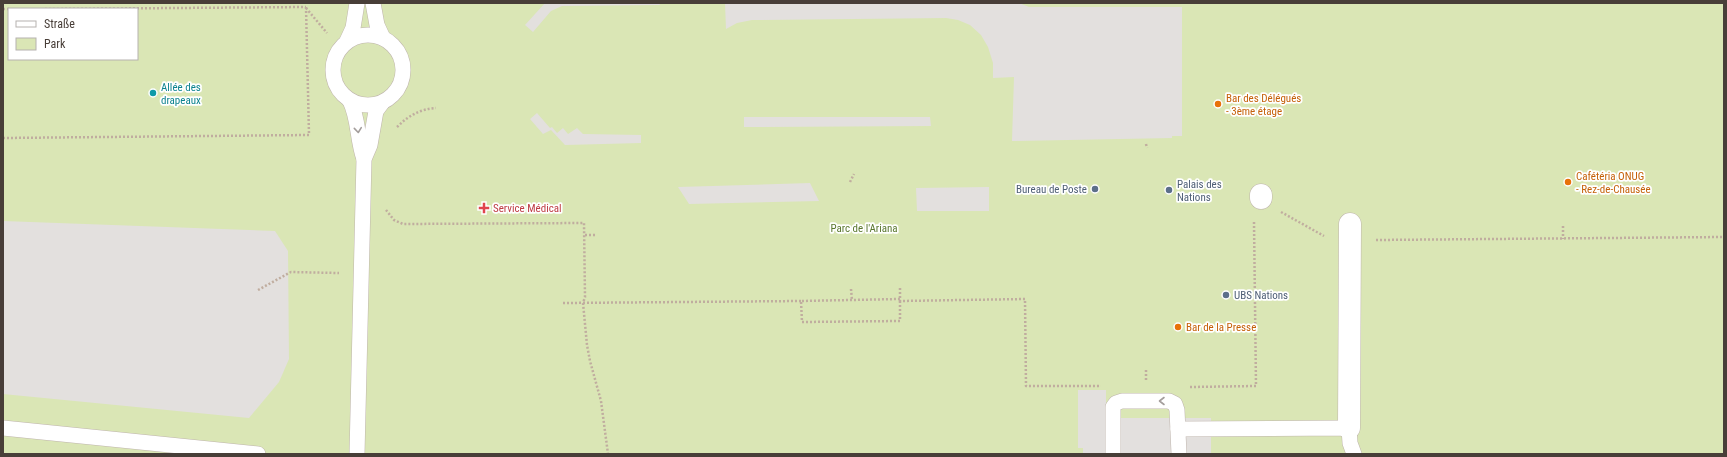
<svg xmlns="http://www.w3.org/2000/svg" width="1727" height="457" viewBox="0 0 1727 457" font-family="'Roboto Condensed',sans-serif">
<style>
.green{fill:#dae6b5;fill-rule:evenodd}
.parking{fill:#e3e0de}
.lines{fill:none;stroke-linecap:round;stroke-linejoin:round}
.lane-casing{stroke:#bfb5ad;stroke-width:16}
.street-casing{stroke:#bfb5ad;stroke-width:23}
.path{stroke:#c0ad9f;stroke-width:2.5;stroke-dasharray:2 2;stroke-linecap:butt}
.lane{stroke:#fff;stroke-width:15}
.street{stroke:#fff;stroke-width:22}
.oneway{stroke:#a49e9c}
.culture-dot{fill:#0f9aa8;stroke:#fff;stroke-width:1.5}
.food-dot{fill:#e8710a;stroke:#fff;stroke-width:1.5}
.service-dot{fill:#5c6f8a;stroke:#fff;stroke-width:1.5}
.health-dot{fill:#e0444e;stroke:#fff;stroke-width:1.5}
.labels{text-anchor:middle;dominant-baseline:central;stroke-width:3.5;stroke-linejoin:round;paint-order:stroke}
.culture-label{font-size:11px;fill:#0d838f;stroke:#fff;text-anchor:start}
.food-label{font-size:11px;fill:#c56008;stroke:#fff;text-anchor:start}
.service-label{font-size:11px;fill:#4e5e75;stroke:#fff;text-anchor:start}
.health-label{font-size:11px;fill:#be3a42;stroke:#fff;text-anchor:start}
.park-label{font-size:11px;fill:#59772e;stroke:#fff}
</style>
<rect width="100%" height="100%" fill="#f4efea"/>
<!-- green -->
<path class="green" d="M3,3H1724V454H3ZM9,9H137V59H9Z"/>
<!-- parking -->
<g class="parking">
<path d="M545,3H659L660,5L562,6L551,11L533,32L525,25Z"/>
<path d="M725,3H1019L1029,7H1182V136H1172V138L1012,141L1014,77L993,78V63L988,47L981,35L970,25L958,20L946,18L752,20L737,23L726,29Z"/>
<path d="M537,113L550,128L552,127L557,133L563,128L568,134L577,128L583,134L641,135V143L565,145L551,130L543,134L530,119Z"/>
<path d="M744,117H930L931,126L744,127Z"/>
<path d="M810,183L819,201L689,204L678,187Z"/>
<path d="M989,187V211H917L916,188Z"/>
<path d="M3,221L275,231L288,251L289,359L279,382L249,418L3,394Z"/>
<path d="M1078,390H1106V418H1211V454H1083V448H1078Z"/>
</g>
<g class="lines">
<defs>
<g id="lane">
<path d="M373,3L377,25L383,38"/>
<circle cx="368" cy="70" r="35"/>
<path d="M347,41L353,28L357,3"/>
<path d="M350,101C359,119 357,140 364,159"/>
<path d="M3,428L258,454"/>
<path d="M1178,429L1349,428L1350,443L1354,454"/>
<path d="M357,454L364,159L370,145L376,111L382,103"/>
<path d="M1113,454V407L1116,403L1122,401H1169L1175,404L1177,410L1179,454"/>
</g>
<g id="street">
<path d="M1261,198V195"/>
<path d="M1349,428L1350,224"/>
</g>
</defs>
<!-- lane casing -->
<use href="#lane" class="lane-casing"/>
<!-- street casing -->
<use href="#street" class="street-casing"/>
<!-- path -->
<g class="path">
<path d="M306,8L327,33"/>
<path d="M3,9H9"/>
<path d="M45,9L306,7"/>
<path d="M397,127C408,116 420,109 436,108"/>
<path d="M3,138L309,135L306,7"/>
<path d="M1146,144L1147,148"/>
<path d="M850,182L854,174"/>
<path d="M386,210L394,220L403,224L584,223L585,297L583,303L587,345L590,361L601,401L608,454"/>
<path d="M1281,212L1324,236"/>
<path d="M1563,226V239"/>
<path d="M585,235H597"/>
<path d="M1376,240L1724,237"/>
<path d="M900,288V301L1025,299L1026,386H1101"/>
<path d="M851,289L852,300"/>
<path d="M258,290L291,272L339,273"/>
<path d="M900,301V321L802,322L801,301L900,299"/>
<path d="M563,303L801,301"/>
<path d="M1146,380V370"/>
<path d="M1190,387L1256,386L1254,222"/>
</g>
<!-- lane -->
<use href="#lane" class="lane"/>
<!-- street -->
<use href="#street" class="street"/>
</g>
<!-- one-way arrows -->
<defs><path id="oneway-chevron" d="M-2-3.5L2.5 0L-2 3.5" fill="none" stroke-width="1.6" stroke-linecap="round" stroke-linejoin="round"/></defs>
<g class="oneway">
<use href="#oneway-chevron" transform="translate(358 130) rotate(84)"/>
<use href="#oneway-chevron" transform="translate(1162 401) rotate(180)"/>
</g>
<!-- markers -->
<circle class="culture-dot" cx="153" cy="93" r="4"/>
<g class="food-dot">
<circle cx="1218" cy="104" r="4"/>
<circle cx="1568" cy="182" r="4"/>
<circle cx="1178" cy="327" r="4"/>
</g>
<g class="service-dot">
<circle cx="1095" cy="189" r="4"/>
<circle cx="1169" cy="190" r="4"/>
<circle cx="1226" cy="295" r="4"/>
</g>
<path class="health-dot" d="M482 202h4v4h4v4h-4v4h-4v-4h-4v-4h4z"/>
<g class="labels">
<!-- culture labels -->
<g class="culture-label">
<text x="161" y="87">Allée des<tspan x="161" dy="13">drapeaux</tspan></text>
</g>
<!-- food labels -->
<g class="food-label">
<text x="1226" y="98">Bar des Délégués<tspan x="1226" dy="13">- 3ème étage</tspan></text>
<text x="1576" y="176">Cafétéria ONUG<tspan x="1576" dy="13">- Rez-de-Chausée</tspan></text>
<text x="1186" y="327">Bar de la Presse</text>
</g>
<!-- service labels -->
<g class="service-label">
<text x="1177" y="184">Palais des<tspan x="1177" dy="13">Nations</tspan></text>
<text x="1087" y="189" text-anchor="end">Bureau de Poste</text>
<text x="1234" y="295">UBS Nations</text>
</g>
<!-- health labels -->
<g class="health-label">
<text x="493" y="208">Service Médical</text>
</g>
<!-- park labels -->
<g class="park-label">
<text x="864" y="228">Parc de l'Ariana</text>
</g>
</g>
<!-- border -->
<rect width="1727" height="457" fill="none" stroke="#483e38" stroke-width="8"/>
<!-- legend -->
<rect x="8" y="8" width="130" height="52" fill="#ffffff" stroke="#b6b2af"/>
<rect x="16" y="21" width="20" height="6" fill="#ffffff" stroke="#b6b2af"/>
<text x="44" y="28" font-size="12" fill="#483e38">Straße</text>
<rect x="16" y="38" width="20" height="12" fill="#dae6b5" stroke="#b6b2af"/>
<text x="44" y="48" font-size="12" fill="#483e38">Park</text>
</svg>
